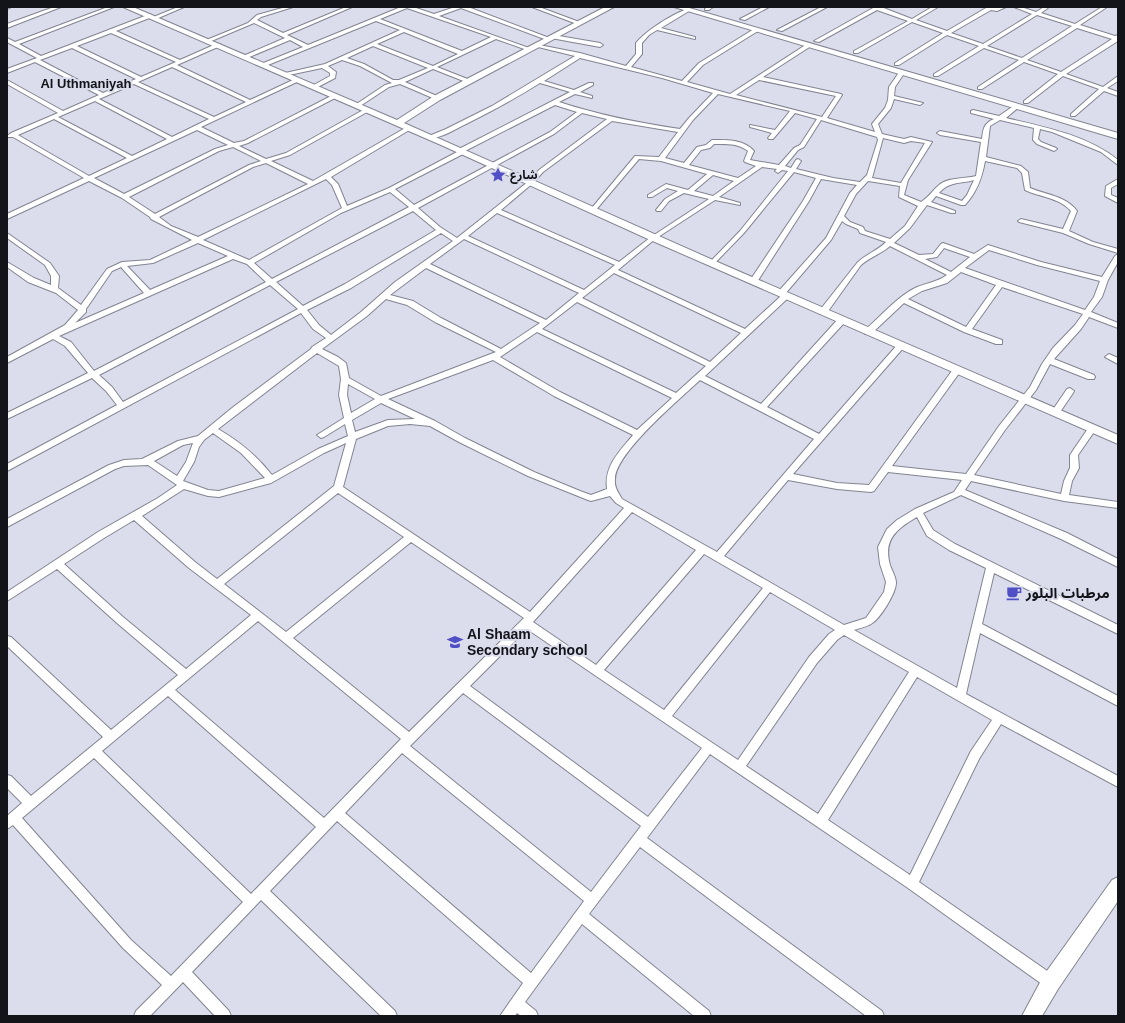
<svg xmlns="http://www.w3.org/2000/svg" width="1125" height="1023" viewBox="0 0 1125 1023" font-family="Arial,'Noto Sans Arabic',sans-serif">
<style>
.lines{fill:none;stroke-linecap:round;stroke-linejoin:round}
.street-casing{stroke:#828491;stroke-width:2}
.secondary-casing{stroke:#828491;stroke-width:2}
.street{fill:#fff;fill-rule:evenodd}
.secondary{fill:#fff;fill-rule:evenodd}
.labels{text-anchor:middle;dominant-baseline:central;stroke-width:4;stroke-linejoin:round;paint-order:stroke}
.far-poi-label{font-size:12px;font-weight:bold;fill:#131419;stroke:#dbddec;text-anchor:start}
.far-neighbourhood-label{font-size:13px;font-weight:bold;fill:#131419;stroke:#dbddec}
.poi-label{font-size:14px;font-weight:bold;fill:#131419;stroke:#dbddec;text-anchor:start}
</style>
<rect width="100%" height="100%" fill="#dbddec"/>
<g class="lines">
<defs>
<g id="street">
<path d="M7,7H11L7,9Z"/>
<path d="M54,7H61L7,28V24Z"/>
<path d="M108,7H114L19,44L41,56L150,14L153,16L152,17L116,31L180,60L216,44H220V46L177,65L250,100L295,79H299V81L201,127L234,143L244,141L333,95H337V97L248,143L239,146L266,159L286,153L365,109H369V111L290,155L271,161L313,181L407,127H411V129L331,177L338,184L347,206L389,188L457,152L456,151L457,150L570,92L540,83C516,98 492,111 466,124C455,129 441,139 429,138V136L446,129L492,106L575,56L534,46V44L580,53L626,66L636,54V43C647,30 671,15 687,9L689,10V11L661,28L695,37V39L657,30L649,35L642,43V54L631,67L682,81L699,63L754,29H758V31L703,65L687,82L730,94L807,44H811V46L763,77L841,94L842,95L827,118L875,132L872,124L885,108L888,100L889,87L900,71H904L905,72L895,87L894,96L923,103L920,105L894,99L891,108L878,124L882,134L904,139L911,137L932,142L908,180L904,195L921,202C929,197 932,191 939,185C948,177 965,179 976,176L981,142L940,135L937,133L940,131L982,139C983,129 984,123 994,119L971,113V111L973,110L999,116L1015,105H1019V107L1006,118C1044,127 1087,135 1118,160V165L1101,152L1052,132L1040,129L1038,139L1041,142L1056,148L1057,149L1054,151L1037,144L1033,140L1034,128L1000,120L990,126L986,157L1021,166L1028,172L1030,188C1047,195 1066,196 1077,211L1069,231L1093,242L1118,249V253L1089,244L1063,233L1019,222L1018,221L1021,219L1063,229L1071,211C1060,198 1040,197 1025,190L1022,173L1017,168L985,161C982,178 977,192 965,205H961L936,196L931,202L955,211V213H951L927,205L910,228L894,243L919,255L933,254L941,244L943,243L974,254L988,245L1041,262L1102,277L1115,256L1118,254V262L1108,280L1102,297L1091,312L1118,323V328L1089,317L1081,329L1054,359L1094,375L1095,377L1094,379H1088L1050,364L1036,390L1005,430L974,475L1061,494L1064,481L1070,468V455L1089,427L1092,426L1096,429L1078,455L1079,468L1072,481L1069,495L1118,502V508L1064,501L971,481L965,490L1067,533L1118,559V567L1061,539L961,495L923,513L933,530L955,544L1118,625V634L994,573L982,624L1118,696V706L980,633L966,694L1118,776V787L1001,724L979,759L919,882L1056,977L1057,982L1056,987L1051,988L1046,987L908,888L710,754L647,838L882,1011L884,1016H866L640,847L589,914L709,1011L711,1016H694L582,924L525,1002L536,1011L538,1016H521L517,1013L515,1016H500L523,983L337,821L270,891L395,1011L397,1016H381L261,900L192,972L229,1011L231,1016H215L183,982L150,1016H134L136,1011L162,985L123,948L13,825L7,829V816L22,803L7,788V775L11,776L31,796L103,737L7,646V636L11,637L111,730L178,675L117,623L57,569L7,601V592L98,532L158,498L177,485L148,465L124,466L115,469L7,527V519L109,465L124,460L142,459L178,441L198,436L232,408L311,349L312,347L326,338L313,329L301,313L7,471V464L117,405L106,391L92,378L7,419V413L88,373L65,346L53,339L7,363V357L65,325L78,310L56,293L28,282L7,267V262L34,278L51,285V276L45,265L7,238V233L50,263L59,276L58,288L81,305L107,269L122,262L150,260L192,240L151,219L150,217L122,198L89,181L7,219V214L84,178L13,137H8L7,136L11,133L58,113L7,84V80L63,111L99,95L35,62L7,73V69L37,58L7,42V38L15,42ZM111,33L176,62L141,77L77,46ZM72,48L136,79L103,93L40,60ZM580,58L662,78L713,93L689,118L680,129C639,123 599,115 559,102L575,94L592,98V96L580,92L593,85V83H589L574,90L544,81ZM172,67L246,102L214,117L138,82ZM759,80L836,96L822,117L736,95ZM134,84L209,119L172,137L99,99ZM718,94L790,111L775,130L750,125V127L772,133L768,138L769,139H773L795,113L817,119L800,145L794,148L779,165L750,160L754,151C743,139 727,140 712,140L706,145L697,147L684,163L665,158L693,120ZM95,101L167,139L132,156L58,117ZM555,105L577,112L550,132L414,205L395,189L465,153L466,152L465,151ZM582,113L607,119L539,170L529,181L457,238L440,227L418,208L554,134ZM54,119L127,158L89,176L18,135ZM821,120L877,137L878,140L867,175L860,182L833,178L796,169L801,161L798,159L796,160L791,168L785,166L798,150L804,147ZM612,121L678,132L659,157L635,156L591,209V211H595L639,159L661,161L707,174L688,190L666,184L648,195V197H652L667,188L678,191L665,199L656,210L657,211H661L669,201L684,193L709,199L651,237L619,262L501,210L533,183L543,172ZM197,130L228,145L215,149L124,194L94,178ZM883,138L904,143L911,141L925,143L901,183L872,178ZM714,144C726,144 738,143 748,151L744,161L745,162L756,166L738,178L689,165L701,150L710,148ZM233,147L261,161L249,165L155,214L129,197L219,151ZM266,163L308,184L198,237L171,226L159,217L253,167ZM762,167L777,169L775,171L778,173L782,170L788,171L740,231L710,262V264H714L744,233L794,172L816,178L803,201L749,282L753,284L757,282L809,201L821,179L857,185L850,193L826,238L778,292L777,294L781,296L745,329L618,270L655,239L715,200L740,205V203L719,197ZM713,175L734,181L713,196L694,191ZM326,179L332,185L342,208L249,260L203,240ZM974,180L967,195L962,201L939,193C949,181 961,184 974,180ZM868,181L900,186L899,197L918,206L905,226L890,239L865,231L863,227L850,222L844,216L856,194ZM390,192L409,207L272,279L254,263L341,213ZM413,211L436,230L345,284L303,306L276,282ZM497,213L615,265L584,290L468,236ZM842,221L846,224L858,229L860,233L886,242C877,251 866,254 857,263L820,310V314H826L861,265C870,257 881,254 890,246L947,275C938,282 926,283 915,288C896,298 881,316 865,330V334H871L904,303L964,332L996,344H1002V340L972,329L1002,287L1083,314L1075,325L1053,348L1042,364L1030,387L999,426L966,474L892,466L960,372L961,370L957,367L954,368L869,485L837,483L793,474L905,346L904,344H898L819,434L767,407L845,322V318H839L761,404L705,376L788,298L789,296L785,294L831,240ZM441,233L453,241L395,282L361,312L331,335L319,325L307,310L351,288ZM464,239L579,293L546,320L430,264ZM198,243L228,256L150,290L127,266L153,263ZM944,248L970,257L951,272L925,259L937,257ZM989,250L1037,265L1100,281L1094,297L1085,310L965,268ZM233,259L247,264L266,282L94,371L71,342L59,336ZM121,267L144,293L75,323L86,312V309L112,271ZM426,268L540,323L501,349L441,318L413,301L390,295ZM961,272L996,285L966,327L908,299L922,291L947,283ZM614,273L741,333L710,362L582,298ZM270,285L298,309L123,402L112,387L99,375ZM386,299L407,305L435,322L496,352L381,396L349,378L346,363L338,357L322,349L367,316ZM577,302L706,366L676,393L542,329ZM537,332L672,398L637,430L560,392L500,357ZM317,353L339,366L341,379L339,395L344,418L317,435L321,438L324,437L345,424L348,436L318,449L272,475C257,456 239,441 218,429ZM493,360L554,396L633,435C619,452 604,466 607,489L591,495L580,491L534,472L465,438L435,421L388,399ZM700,380L814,439L717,552L622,499C618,492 614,487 615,479C615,453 681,398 700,380ZM348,384L375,399L351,413L347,395ZM381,403L415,419L388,420L355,432L352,420ZM410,424L430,426L459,442L528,476L588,500L591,501L610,496L616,503L624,508L530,612L343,487L356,439L388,426ZM213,433L241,453L265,478L219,491L208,490L183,481L194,462L199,447L204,440ZM193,443L186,462L177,476L154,461L183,445ZM346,443L334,486L217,579L195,562L142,516L184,489L208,496L219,497L271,483L324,453ZM888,472L962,480L954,492L915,509L897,520L887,529L878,547L880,564L886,582L884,592L866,618L844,625L724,556L788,480L837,489L871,492L874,491ZM338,493L404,537L286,632L224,584ZM632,512L696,550L596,665L533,622ZM917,517L927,536L949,550L986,568L957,688L854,630C859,628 866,627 871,624C880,619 896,593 896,583C896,577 892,571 890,565C883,540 896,529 917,517ZM134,520L189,568L251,615L186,669L123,617L64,564L104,538ZM411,542L524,618L409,732L293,638ZM704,554L763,588L664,710L604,670ZM770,592L835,630L829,634L809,657L738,760L672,716ZM258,621L401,739L324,818L175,690ZM527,629L702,748L648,817L470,686ZM844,635L909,672L818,814L746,766L817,663L837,640ZM917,677L992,720L971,751L910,875L828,820ZM463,693L641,826L591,892L410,746ZM168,696L316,827L251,894L102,751ZM402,753L584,901L531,973L345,813ZM94,758L243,902L171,976L131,940L22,818Z"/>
<path d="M178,7H184L156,19L151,18Z"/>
<path d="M286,7H293L261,17L257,20L283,33L346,7H352L287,35L308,45L401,7H413L434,14L455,7H468L552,39L547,40L461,8L439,16L532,49L527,50L496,39L437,67L470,80V82H466L433,69L405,82L439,97V99H435L400,84L389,87L357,108L354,106L355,105L385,85L392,83L360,66L342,60L328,66L336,72L335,78L314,89L312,88V86L330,76V73L322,68L284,76L281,74L325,64L400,30L376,21L263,67L261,66V64L303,47L290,40L247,58H243V56L285,38L254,23L209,42L204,41L248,23L257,15ZM407,8L491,37L462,51L380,19ZM404,32L458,54L433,66L377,44ZM373,46L428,68L399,80H393L364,64L347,58Z"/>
<path d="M532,7H539L582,23L577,24Z"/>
<path d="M707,7H713L709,10H705V9Z"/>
<path d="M763,7H769L745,20L740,19Z"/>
<path d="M821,7H827L782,31L777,30Z"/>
<path d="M872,7H881L912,19L932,7H938L916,20L947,31L986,8L985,7L997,8L1006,7L997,11L991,10L951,33L983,44L1032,14L1014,7H1021L1036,12L1044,7H1049L1041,13L1075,24L1102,7H1107L1080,25L1115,36L1118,35V41L1066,74L1103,87L1118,76V81L1107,88L1118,92V96L1104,91L1075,116H1071V114L1099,89L1063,76L1028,103H1024V101L1058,74L1024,62L982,89H978V87L1019,60L984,48L938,76H934V74L979,46L947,35L899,65H895V63L943,33L912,22L858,53H854V51L908,21L877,10L819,42L814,41L873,8ZM1037,15L1072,26L1022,58L987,46ZM1077,28L1112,39L1061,72L1027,60Z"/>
<path d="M553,35L600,43L603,45L600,47L551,38L550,37Z"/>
<path d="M1118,179V184L1111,188V195L1118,198V203L1105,196L1106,186Z"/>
<path d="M1109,354L1118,358V364L1105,357Z"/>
<path d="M1070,388L1074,391L1073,393L1058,415H1052L1051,413L1052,411L1067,389Z"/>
</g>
<g id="secondary">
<path d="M123,7H133L397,120L434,96L605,7H614L440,100L404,123L722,264L1118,435V444L648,239L441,145Z"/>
<path d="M674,7H686L1118,133V139Z"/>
<path d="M1118,877V901L1058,989L1042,1016H1022L1044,975L1112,880Z"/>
</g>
</defs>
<!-- street casing -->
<use href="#street" class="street-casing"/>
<!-- secondary casing -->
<use href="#secondary" class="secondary-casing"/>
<!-- street -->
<use href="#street" class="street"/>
<!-- secondary -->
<use href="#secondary" class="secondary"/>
</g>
<!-- icons -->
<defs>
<symbol id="sight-bare" viewBox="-9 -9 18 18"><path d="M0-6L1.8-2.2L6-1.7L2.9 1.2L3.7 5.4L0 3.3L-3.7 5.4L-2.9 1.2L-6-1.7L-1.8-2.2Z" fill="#514fc5" stroke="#dbddec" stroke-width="2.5" paint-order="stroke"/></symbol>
<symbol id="cafe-bare" viewBox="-9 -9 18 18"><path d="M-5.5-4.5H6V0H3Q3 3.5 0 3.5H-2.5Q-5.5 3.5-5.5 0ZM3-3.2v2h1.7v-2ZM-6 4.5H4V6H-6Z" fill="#514fc5" stroke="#dbddec" stroke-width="2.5" paint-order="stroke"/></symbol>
<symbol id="school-bare" viewBox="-9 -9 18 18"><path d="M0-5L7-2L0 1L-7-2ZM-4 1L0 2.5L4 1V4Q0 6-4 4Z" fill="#514fc5" stroke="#dbddec" stroke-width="2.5" paint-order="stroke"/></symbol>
</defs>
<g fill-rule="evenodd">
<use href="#sight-bare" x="487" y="164" width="22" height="22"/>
<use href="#cafe-bare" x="1003" y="582" width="22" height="22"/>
<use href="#school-bare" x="444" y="631" width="22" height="22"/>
</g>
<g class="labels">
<!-- far-poi labels -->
<g class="far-poi-label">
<text x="510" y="175">شارع</text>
</g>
<!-- far-neighbourhood labels -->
<g class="far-neighbourhood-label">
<text x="86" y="83">Al Uthmaniyah</text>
</g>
<!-- poi labels -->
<g class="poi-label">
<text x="1026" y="593">مرطبات البلور</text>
<text x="467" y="634">Al Shaam<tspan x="467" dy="16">Secondary school</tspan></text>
</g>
</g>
<!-- border -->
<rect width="1125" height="1023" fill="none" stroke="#131419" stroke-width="16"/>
</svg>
